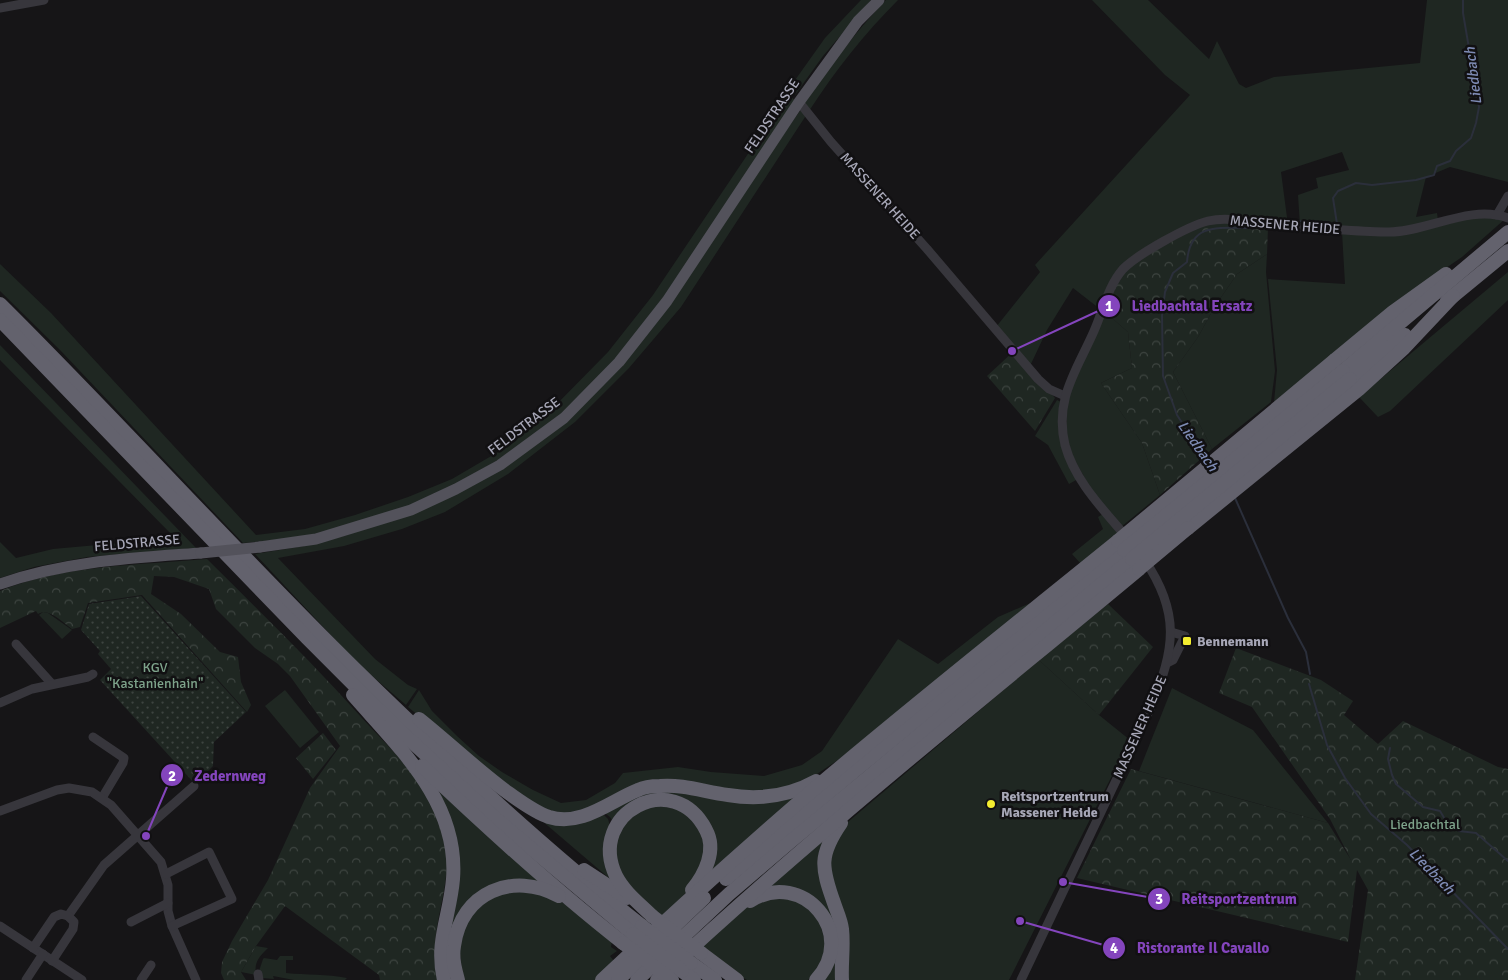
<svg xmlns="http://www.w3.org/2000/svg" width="1508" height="980" viewBox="0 0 1508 980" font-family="Signika,sans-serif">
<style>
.grass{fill:#1f2722}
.forest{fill:url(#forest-crowns)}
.garden{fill:url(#garden-dots)}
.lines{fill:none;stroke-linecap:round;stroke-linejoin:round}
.stream{stroke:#2b2f3b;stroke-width:2}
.minor{stroke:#37363c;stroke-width:9}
.major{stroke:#53525b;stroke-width:11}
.highway{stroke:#63626d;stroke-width:14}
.major-bridge{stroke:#53525b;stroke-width:11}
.highway-bridge{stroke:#63626d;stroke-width:14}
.poi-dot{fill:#f4ee30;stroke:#111012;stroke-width:2}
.labels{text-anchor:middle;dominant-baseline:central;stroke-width:5;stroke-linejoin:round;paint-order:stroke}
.street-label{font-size:14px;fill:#a7a7b7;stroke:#111012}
.poi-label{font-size:14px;font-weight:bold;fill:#a7a7b7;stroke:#111012;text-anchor:start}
.park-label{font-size:14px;fill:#7ea38b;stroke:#111012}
.water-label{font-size:15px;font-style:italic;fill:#7d8ab3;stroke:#111012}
.leader{fill:none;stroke:#8445bd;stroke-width:2}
.callout-dot{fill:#8445bd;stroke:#111012;stroke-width:2}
.mark-label{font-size:15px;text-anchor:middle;font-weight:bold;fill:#fff}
.callout-label{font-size:15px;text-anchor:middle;font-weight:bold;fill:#8445bd;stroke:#111012;stroke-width:5;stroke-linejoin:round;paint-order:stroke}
</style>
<defs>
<pattern id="forest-crowns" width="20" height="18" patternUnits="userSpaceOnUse" patternTransform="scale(1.25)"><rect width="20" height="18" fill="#1f2722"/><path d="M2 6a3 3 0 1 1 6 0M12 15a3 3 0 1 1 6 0" fill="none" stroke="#3d4440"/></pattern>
<pattern id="garden-dots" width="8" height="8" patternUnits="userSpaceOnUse" patternTransform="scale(1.25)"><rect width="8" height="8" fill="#1f2722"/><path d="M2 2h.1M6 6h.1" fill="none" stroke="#3d4440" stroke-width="1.8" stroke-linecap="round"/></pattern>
</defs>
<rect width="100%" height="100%" fill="#161517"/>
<!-- grass -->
<g class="grass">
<path d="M861,0H871L823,56L795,95L788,90L825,38Z"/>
<path d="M886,0H898C864,34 835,71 809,111L803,105C829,68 855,32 886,0Z"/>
<path d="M1092,0H1148L1209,59L1217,41L1239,84L1246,88L1274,77L1420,63L1427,0H1508V182L1450,167L1426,177L1416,217L1437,213L1438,220L1400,230L1300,226L1298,195L1318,188L1316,178L1349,170L1342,152L1281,172L1288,225L1261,221L1100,309L1073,288L1047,330L1030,366L996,327L1040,272L1035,265L1190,95L1165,75Z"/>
<path d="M786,93L796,101L664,298L616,359L559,417L498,460L455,485L409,507L349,527L304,537L243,543L60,350L0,291V264L51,313L256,535L305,529L355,515L408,497L452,479L510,445L551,410L608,352L653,295L762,133Z"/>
<path d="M802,108L807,114L681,307L629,368L575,422L508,474L445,512L402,529L344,546L278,558L375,659L408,685L417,689L406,705L357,663L255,554L304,546L347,535L503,468L622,364Z"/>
<path d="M1475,217L1505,219L1462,257L1427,281L1274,402L1277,370L1268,279L1345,284L1342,232L1388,234Z"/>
<path d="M1267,254L1266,272L1275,371L1271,402L1212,449L1173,372L1198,337L1215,306L1237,274Z"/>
<path d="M1508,272V300L1390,411L1378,417L1359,397Z"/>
<path d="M1105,312L1128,332L1132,368L1101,383L1142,443L1160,495L1121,527L1091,489L1073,457L1066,435L1067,396Z"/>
<path d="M0,345L196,548L87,557L34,567L0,578V542L16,558L53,549L175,538L0,360Z"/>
<path d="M1057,400L1061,402L1060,419L1078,479L1069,484L1048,445L1035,436Z"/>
<path d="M1103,514L1118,532L1081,564L1072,554L1103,529L1098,517Z"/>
<path d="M1035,601L841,758L802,784L751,794L661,782L569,816L526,804L408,707L419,690L432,711L457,736L479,756L502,772L533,790L561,803L586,800L615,783L623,773L678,767L711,772L764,776L802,765L822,751L898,639L938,664L998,617Z"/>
<path d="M43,612L48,613L72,630L62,639L39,615Z"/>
<path d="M1039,660L1099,715L1130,740L1009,980H847L831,882V847L842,827Z"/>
<path d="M1172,688L1253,730L1328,823L1139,771Z"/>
<path d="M285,690L319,732L300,748L265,706Z"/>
<path d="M429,783L542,883L511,882L459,916L455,980H447L452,905Z"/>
<path d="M809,787L707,878L714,846L669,797L613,822L610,817L602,811L661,788L728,798Z"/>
<path d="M649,804L688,811L708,844L693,885L662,918L620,878L613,844L621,824Z"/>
<path d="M534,814H603L608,819L611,829L616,884Z"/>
<path d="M828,837L840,980H819L830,962L815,903L755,895Z"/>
<path d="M517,890L545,893L565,904L612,941L611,947L617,951L610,956L614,961L595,980H464L459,950L462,929L473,912L493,897Z"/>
<path d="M795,898L819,918L826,947L817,972L808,980H747L736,974L702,947L735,915L758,900Z"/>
<path d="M256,946L268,948C259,957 254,962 256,975L241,972Z"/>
<path d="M280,956H293V960H286V973C306,975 327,974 347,978L345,980H294L273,976L274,979L262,978L259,971L263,959L264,958L277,960Z"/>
</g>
<!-- forest -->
<g class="forest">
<path d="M1218,222L1268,227L1267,254L1237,274L1215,306L1198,337L1173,372L1212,449L1160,495L1142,443L1101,383L1132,368L1128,332L1105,312L1114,288L1126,270L1182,233Z"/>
<path d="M1013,352L1055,398L1035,431L987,376Z"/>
<path d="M207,559C259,611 312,662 361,717C394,753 436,790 445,841C451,877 440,901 436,935C434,950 436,965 438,980H380L379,975L285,906L256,946L241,972L246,980H224L221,973L222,962L232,941L268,880L310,788L340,746L290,676L278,664L255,648L216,609L209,589L174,577L154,576L151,594L181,614L220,652L238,657L241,682L251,705L247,712L142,595L88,603L80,627L72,629C63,623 49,607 38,614L36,611L0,628V591C61,565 141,565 207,559Z"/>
<path d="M1108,604L1153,647L1099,715L1039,660Z"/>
<path d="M1236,648L1321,680L1353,701L1344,715L1378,744L1403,721L1498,767L1508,769V980H1355L1368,890L1357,870L1348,942L1077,878L1131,769L1328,823L1351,860L1330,819L1252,707L1219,693Z"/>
<path d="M323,733L336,750L313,779L296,758Z"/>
</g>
<!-- garden -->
<path class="garden" d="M141,596L246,712L214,742L213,766L195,784L100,680L111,669L98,654L100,651L81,630L89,604Z"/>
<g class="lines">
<!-- stream -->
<g class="stream">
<path d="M1255,218L1290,221"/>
<path d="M1296,221L1327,223"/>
<path d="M1332,223L1337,224L1333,198L1338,191L1356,183L1372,185L1416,180L1434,175L1437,166L1450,161L1456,151L1471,138L1476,123L1479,107L1463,13V0"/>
<path d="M1206,460L1177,415L1163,376L1162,316L1165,292L1173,273L1187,262C1190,222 1219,228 1251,228"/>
<path d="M1235,498L1288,618L1306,652L1310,674"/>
<path d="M1309,684L1327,745L1345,778L1371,814L1407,845L1508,949"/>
<path d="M1390,748L1388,759L1392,775L1396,784L1423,807L1440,811L1446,821L1459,831L1476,833L1508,861"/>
</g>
<!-- minor -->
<g class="minor">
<path d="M0,8L44,0"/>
<path d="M799,102L831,142L927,249L1038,379L1049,389L1065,396"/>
<path d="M1497,215L1508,196"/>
<path d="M1128,539C1105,511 1075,482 1065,445C1054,399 1077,370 1094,331C1103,311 1108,286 1123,269C1138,254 1188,226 1208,221C1230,216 1251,223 1272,225C1296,228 1320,229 1344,230C1359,231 1374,232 1389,232C1427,232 1470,204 1508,218"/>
<path d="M16,644L52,684"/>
<path d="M1167,663L1173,660L1185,636L1171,632"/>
<path d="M0,703L32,689L88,677L93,674"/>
<path d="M93,737L124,758L123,763L102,798"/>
<path d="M0,811L57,790L69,788L92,792L111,805L161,862L168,885V911L172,926L196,980"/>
<path d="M166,874L209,852L232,899L172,926"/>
<path d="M68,916L104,865L194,786"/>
<path d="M131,922L168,903"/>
<path d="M0,926L82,980"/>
<path d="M33,948L54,917L61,914L68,916L74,922L73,929L52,961"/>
<path d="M258,974L259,980"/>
<path d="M26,980L43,954"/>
<path d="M141,980L151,965"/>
<path d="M1021,980L1151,707C1175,649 1181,613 1144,559"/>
</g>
<!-- major -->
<g class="major">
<path d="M260,547L316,539L411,510L456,489L500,465L564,418L619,362L667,301L799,102L858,21L879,0"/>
<path d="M0,584C65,561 133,558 201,553"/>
</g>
<!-- highway -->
<g class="highway">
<path d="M1447,301L1508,251"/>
<path d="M0,304C120,423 233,549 354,668C446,758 541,846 642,926"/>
<path d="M0,320L307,638L399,730L496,819L633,934"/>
<path d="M1335,360L1393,312L1446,274"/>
<path d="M1343,371L1508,232"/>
<path d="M1350,379L1405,335"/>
<path d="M1188,528L1359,389L1404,348L1453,296"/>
<path d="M353,695C399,748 459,802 453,879C450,916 435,942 444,980"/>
<path d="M419,719C449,743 476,769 507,792C520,801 534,812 549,817C582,827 610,801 638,790C644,787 653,786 660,786C683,784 705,792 728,795C758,800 789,796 816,781"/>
<path d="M422,766C487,828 553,888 623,943"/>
<path d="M841,823C819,855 821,867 834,903C837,912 841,920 842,929C844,946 841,963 842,980"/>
<path d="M584,870L627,898"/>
<path d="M726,879L857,769L1124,550"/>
<path d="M750,901C803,868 859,934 816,980"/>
<path d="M652,916C640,904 624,892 616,876C586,813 674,767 706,830C717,850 705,874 692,890"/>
<path d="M701,953L737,980"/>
<path d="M691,963L715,980"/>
<path d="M682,971L694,980"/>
<path d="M458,980C455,969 452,958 454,946C461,892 513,871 559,896"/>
<path d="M602,980C667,919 732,860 799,802C903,713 1011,628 1118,541"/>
<path d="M618,980L704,898"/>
<path d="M637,980L729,894L790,842L1132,559"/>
<path d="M657,980C811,836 977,704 1139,569"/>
</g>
<!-- major-bridge -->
<path class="major-bridge" d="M201,553L260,547"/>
<!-- highway-bridge -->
<g class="highway-bridge">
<path d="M1118,541L1335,360"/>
<path d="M1124,550L1343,371"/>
<path d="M1132,559L1350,379"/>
<path d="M1139,569L1188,528"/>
<path d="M652,916L701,953"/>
<path d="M642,926L691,963"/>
<path d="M633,934L682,971"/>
<path d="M623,943L672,980"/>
</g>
</g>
<!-- markers -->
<g class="poi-dot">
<rect x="1182" y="636" width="10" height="10" rx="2.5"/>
<circle cx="991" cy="804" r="5"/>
</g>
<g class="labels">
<!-- street labels -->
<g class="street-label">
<text transform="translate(772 116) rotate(-56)">FELDSTRASSE</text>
<text transform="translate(880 196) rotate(48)">MASSENER HEIDE</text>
<text transform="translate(1285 225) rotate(5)">MASSENER HEIDE</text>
<text transform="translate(524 426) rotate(-37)">FELDSTRASSE</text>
<text transform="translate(137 543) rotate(-5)">FELDSTRASSE</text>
<text transform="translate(1140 727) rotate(-66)">MASSENER HEIDE</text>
</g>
<!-- poi labels -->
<g class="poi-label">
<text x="1197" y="641">Bennemann</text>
<text x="1001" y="796">Reitsportzentrum<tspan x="1001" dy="16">Massener Heide</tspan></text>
</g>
<!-- park labels -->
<g class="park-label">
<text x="155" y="667">KGV<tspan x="155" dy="16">"Kastanienhain"</tspan></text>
<text x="1425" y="824">Liedbachtal</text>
</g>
<!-- water labels -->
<g class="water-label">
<text transform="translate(1473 76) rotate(-97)">Liedbach</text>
<text transform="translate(1198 446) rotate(55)">Liedbach</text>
<text transform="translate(1432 871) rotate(46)">Liedbach</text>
</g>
</g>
<!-- callouts -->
<path class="leader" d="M1012 351L1109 306M146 836L172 775M1063 882L1159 899M1020 921L1114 948"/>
<g class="callout-dot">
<circle cx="1012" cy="351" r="5"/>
<circle cx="146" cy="836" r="5"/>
<circle cx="1063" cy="882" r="5"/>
<circle cx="1020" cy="921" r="5"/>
<circle cx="1109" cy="306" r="12"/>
<circle cx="172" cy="775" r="12"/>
<circle cx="1159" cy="899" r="12"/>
<circle cx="1114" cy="948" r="12"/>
</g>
<g class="mark-label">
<text x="1109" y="311">1</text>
<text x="172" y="781">2</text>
<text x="1159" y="904">3</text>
<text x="1114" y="953">4</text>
</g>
<g class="callout-label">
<text x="1192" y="311">Liedbachtal Ersatz</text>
<text x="230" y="781">Zedernweg</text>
<text x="1239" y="904">Reitsportzentrum</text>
<text x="1203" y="953">Ristorante Il Cavallo</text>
</g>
</svg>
